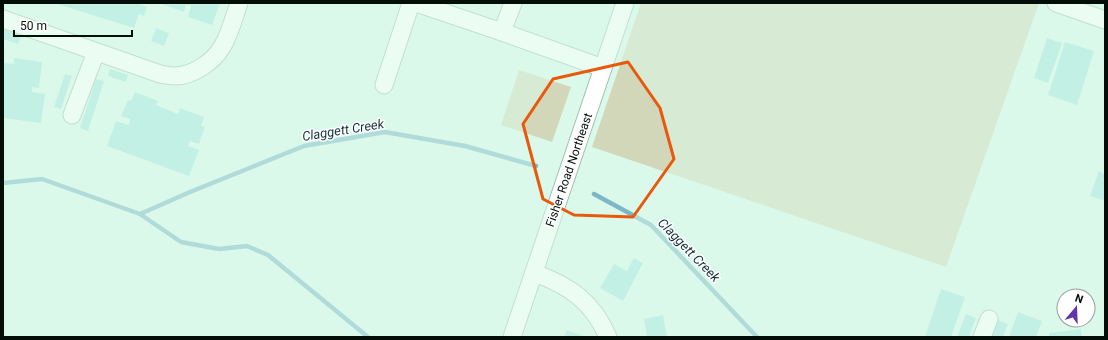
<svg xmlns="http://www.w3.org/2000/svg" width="1108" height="340" viewBox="0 0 1108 340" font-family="Roboto,sans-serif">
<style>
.green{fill:#d3d7b9}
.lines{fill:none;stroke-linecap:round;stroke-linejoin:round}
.stream{stroke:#7db7c6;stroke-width:4.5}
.building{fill:#a6e5e1}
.minor-casing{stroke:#a2c0b2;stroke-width:19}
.minor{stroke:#fff;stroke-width:17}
.marked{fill:none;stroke:#e8590c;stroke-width:3;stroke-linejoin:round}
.labels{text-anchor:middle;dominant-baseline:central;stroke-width:3;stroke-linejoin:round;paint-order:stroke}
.street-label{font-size:12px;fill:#040e09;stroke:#fefefe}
.water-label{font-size:13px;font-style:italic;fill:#16333a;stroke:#fefefe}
</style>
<rect width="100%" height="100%" fill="#daf9ea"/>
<!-- green -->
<g class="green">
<path d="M641,3H1039L946,267L592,147Z"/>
<path d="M519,70L571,87L552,142L501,125Z"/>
</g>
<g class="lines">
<!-- stream -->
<g class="stream">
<path d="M3,183L42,179L140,214L181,242L219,249L247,246L268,255L368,337"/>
<path d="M594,194L651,225L757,337"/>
<path d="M140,214L190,192L304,146L385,132L465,146L536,166"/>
</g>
</g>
<!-- building -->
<g class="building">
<path d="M58,3H135L147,7L144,16L139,14L134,28L57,4Z"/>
<path d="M159,3H220L212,25L188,17L191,6L186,4L184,12Z"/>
<path d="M156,28L169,33L164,46L151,41Z"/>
<path d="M3,29L21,36L18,44L3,39Z"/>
<path d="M1047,38L1062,43L1048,83L1034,78Z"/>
<path d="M1065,42L1094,51L1077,105L1048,95Z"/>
<path d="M14,58L42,62L39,88L32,87V92L45,94L41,123L3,118V63L14,64Z"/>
<path d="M110,69L128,75L126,82L108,76Z"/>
<path d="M65,74L72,76L61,109L54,107Z"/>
<path d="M96,79L104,81L88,131L80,128Z"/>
<path d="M135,92L158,101L156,105L178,114L180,108L204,117L201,126L205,127L199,144L190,141L188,146L199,150L189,176L107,146L116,121L129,125L130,119L121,116L128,100L131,101Z"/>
<path d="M1099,171L1105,174V201L1090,196Z"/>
<path d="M634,258L643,263L623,301L600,288L614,264L627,271Z"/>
<path d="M941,289L965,297L951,337H925Z"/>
<path d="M1018,312L1042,321L1036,337H1009Z"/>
<path d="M966,314L976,318L969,337H957Z"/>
<path d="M663,315L667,337H647L644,319Z"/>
<path d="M997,320L1008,324L1003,337H991Z"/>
<path d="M1081,329L1082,337H1049V333Z"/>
<path d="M567,330L586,337H564Z"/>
</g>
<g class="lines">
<defs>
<g id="minor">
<path d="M416,3L502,32L513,3"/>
<path d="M1056,3L1105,20"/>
<path d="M3,19L160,74C165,75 171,76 176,76C194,75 213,62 222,47C230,34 234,17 239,3"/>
<path d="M502,32L603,68"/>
<path d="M384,85L411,3"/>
<path d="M72,115L96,52"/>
<path d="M534,273C569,285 593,302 608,337"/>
<path d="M512,337L625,3"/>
<path d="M982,337L989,319"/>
</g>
</defs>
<!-- minor casing -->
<use href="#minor" class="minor-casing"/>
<!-- minor -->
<use href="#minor" class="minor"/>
</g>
<!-- marked area -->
<path d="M0 0H1108V340H0ZM628,62L660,108L674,159L633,217L574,215L543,199L523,124L553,79Z" fill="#daf9ea" fill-opacity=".55" fill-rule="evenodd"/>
<path class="marked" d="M628,62L660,108L674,159L633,217L574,215L543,199L523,124L553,79Z"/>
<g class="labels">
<!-- street labels -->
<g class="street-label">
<text transform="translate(569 170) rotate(-71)">Fisher Road Northeast</text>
</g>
<!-- water labels -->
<g class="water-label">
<text transform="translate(343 130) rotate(-9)">Claggett Creek</text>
<text transform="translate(689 250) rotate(46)">Claggett Creek</text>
</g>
</g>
<!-- border -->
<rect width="1108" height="340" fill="none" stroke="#040e09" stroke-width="8"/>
<!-- north arrow -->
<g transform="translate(1076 308) rotate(19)"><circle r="19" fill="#fefefe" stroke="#9a9e9c"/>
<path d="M0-3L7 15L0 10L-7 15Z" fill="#6135ad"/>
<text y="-6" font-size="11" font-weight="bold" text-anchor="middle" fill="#040e09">N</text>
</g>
<!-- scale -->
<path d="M14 30v6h118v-6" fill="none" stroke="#040e09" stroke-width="2"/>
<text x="20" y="30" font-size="12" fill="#040e09" stroke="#fefefe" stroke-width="3" paint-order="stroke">50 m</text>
</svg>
